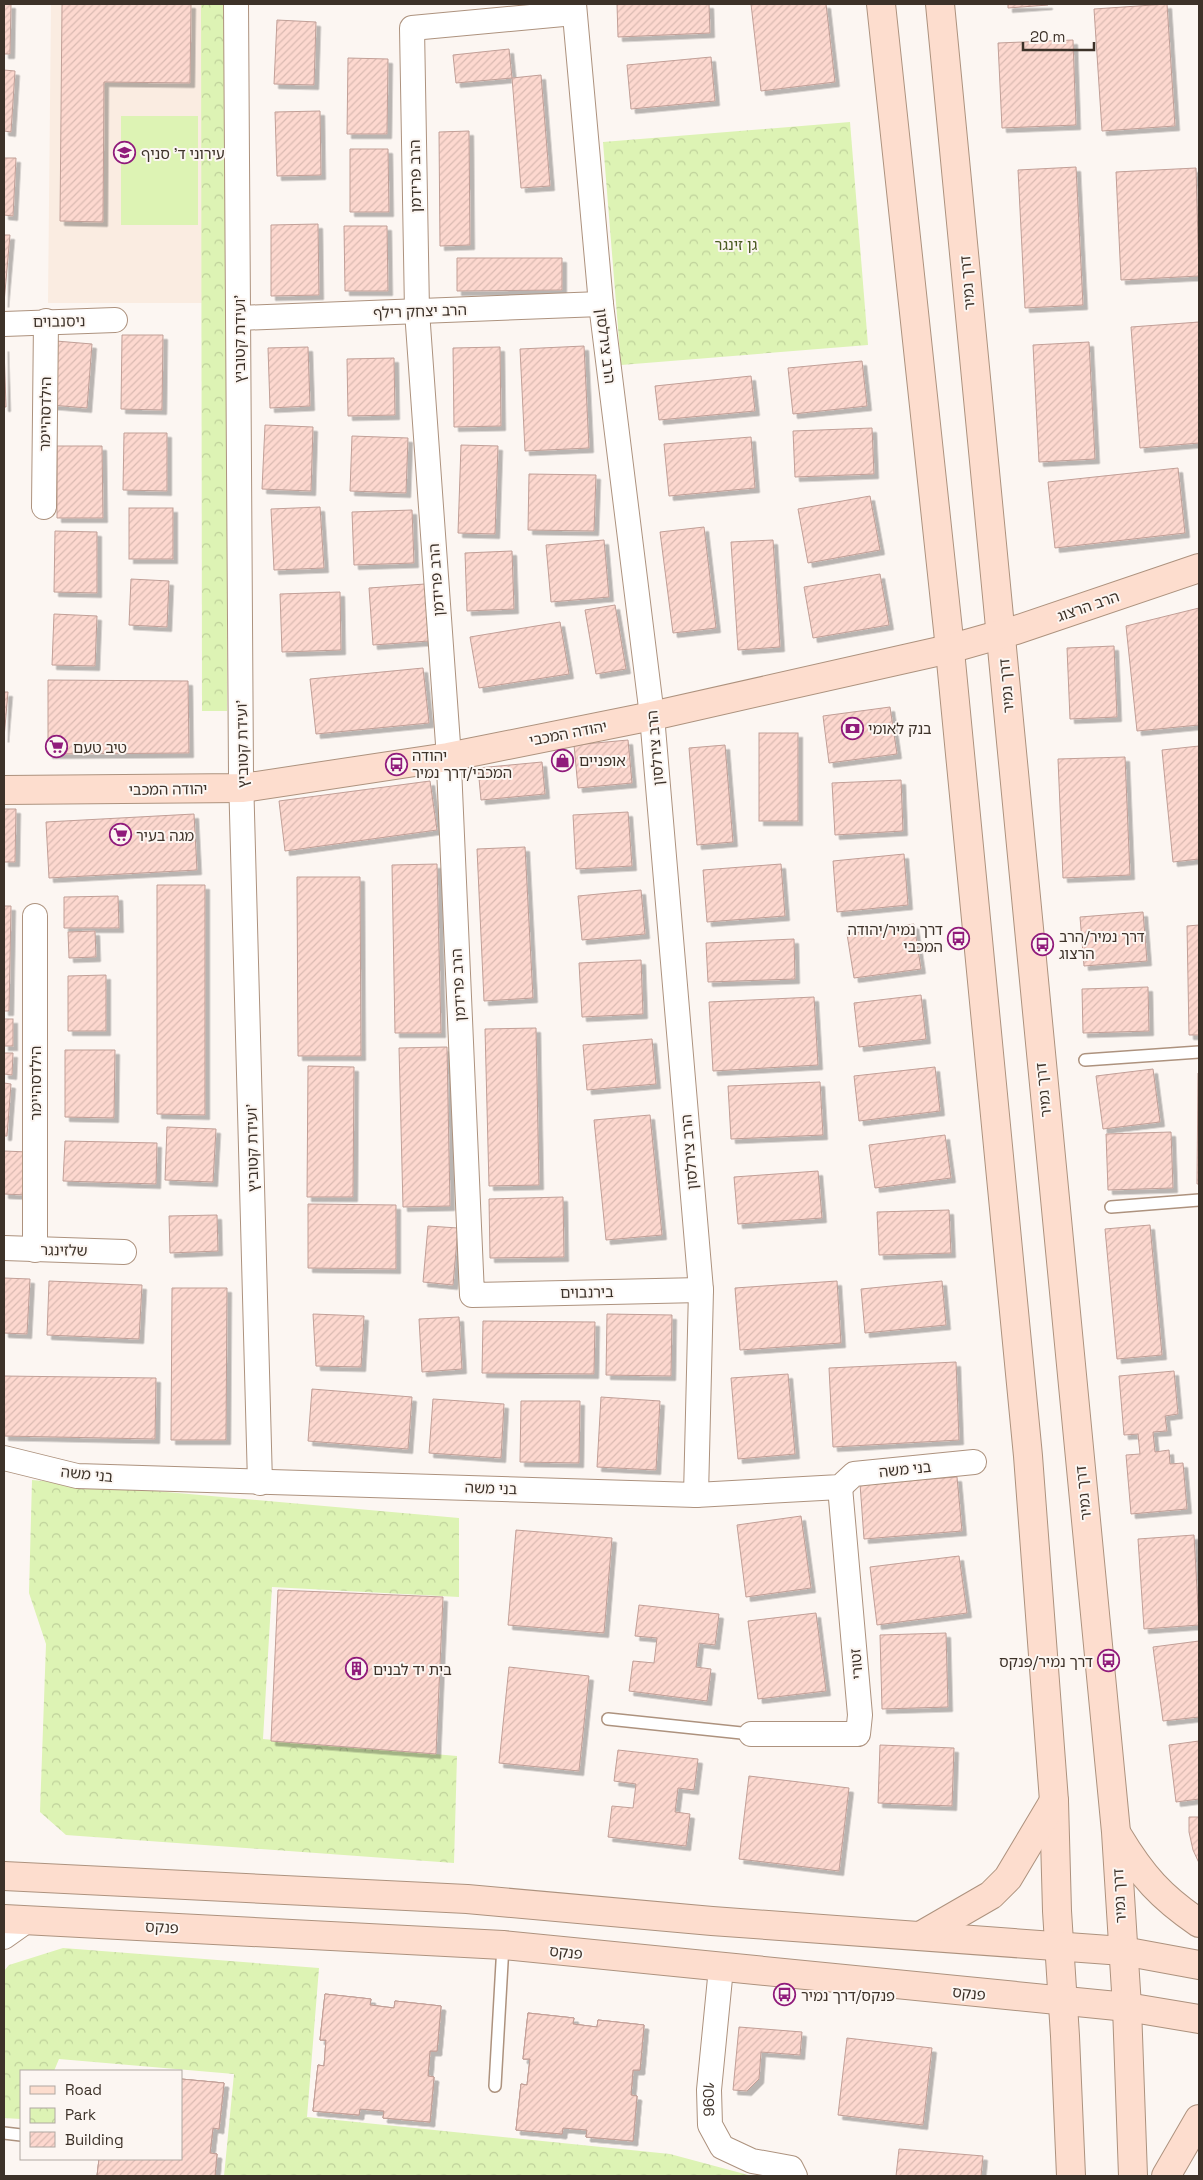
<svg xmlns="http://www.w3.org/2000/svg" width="1203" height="2180" viewBox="0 0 1203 2180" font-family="'Space Grotesk','Noto Sans Hebrew',sans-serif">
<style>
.built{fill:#faece1}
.grass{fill:#ddf3b4}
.park{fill:url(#park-crowns)}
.building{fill:url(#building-hatch);stroke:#c19f97;filter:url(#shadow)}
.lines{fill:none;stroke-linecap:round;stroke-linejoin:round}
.lane-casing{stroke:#ad927e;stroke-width:14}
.street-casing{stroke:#ad927e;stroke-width:26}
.secondary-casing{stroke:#ad927e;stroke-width:30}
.lane{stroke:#fff;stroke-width:11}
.street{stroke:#fff;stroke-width:24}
.secondary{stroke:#fdddce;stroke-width:28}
.labels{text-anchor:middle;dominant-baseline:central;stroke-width:4;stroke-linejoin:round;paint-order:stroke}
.poi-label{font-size:15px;fill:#3d3229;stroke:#fcf6f2;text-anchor:start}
.street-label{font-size:15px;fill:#3d3229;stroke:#fcf6f2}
.park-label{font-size:15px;fill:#495a20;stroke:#fcf6f2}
</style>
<defs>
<pattern id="park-crowns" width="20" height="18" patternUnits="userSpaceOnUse" patternTransform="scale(1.25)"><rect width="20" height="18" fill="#ddf3b4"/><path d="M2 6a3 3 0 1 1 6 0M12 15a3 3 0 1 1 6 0" fill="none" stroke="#bfd19b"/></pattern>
<pattern id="building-hatch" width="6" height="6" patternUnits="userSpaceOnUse" patternTransform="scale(1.25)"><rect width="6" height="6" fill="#fdd8cf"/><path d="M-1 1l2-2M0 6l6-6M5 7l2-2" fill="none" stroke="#dabab2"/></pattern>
<filter id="shadow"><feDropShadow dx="4.5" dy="4.5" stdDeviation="0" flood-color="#0004"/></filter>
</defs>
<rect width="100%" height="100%" fill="#fcf6f2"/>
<!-- built -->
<path class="built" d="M51,4H201L202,303H48Z"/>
<!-- grass -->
<rect class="grass" x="121" y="116" width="77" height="109"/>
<!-- park -->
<g class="park">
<path d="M201,4H227V711H202Z"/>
<path d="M850,122L868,345L621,365L603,142Z"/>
<path d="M32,1480L459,1518V1597L272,1587L263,1739L457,1756L454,1863L66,1835L40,1812L46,1644L29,1593Z"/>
<path d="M63,1948L319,1968L307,2117L670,2154L752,2176H224L234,2074L59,2059L54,2071H21V2119L4,2118V1971L9,1965Z"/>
</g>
<!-- building -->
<g class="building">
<path d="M4,4H11L10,54H4Z"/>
<path d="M62,4H191L190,83L104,82L103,222L60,221Z"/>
<path d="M617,4H709L710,33L618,37Z"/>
<path d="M751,4H826L835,82L761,91Z"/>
<path d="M1008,4H1048V5L1008,8Z"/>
<path d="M1167,4L1175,126L1102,131L1094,9Z"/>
<path d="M277,20L316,22L314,85L274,84Z"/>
<path d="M1073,40L1076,125L1002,128L998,43Z"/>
<path d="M509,49L512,78L456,83L453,55Z"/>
<path d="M711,57L715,101L631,109L627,65Z"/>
<path d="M348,58L388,59L387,134H347Z"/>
<path d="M4,70L15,71L11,132L4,131Z"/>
<path d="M541,75L550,186L521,188L512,78Z"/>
<path d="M320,111L321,175L277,176L275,112Z"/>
<path d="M469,131L470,245L440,246L439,132Z"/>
<path d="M350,149H388L389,212H350Z"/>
<path d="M4,158H16L13,216L4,215Z"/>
<path d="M1076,167L1083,305L1025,308L1018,170Z"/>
<path d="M1196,168L1199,276L1121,280L1116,172Z"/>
<path d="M318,224L319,295L271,296V225Z"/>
<path d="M344,226H387L388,291H345Z"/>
<path d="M4,235H10L4,303Z"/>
<path d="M457,258H562V290L457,291Z"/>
<path d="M1199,322V443L1140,448L1131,327Z"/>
<path d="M122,335H163L162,410L121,409Z"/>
<path d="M56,341L92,344L87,408L51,405Z"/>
<path d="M1089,342L1095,459L1039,462L1033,345Z"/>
<path d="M584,346L589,448L525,451L520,349Z"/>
<path d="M4,347L6,407H4Z"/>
<path d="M308,347L310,406L270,408L268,348Z"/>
<path d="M500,347L501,426L454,427L453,348Z"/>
<path d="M394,358L395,415L348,416L347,359Z"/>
<path d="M862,361L867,406L793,414L788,368Z"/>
<path d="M751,376L755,411L659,420L655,386Z"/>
<path d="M265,425L313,427L311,491L262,489Z"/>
<path d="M872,428L874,474L795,477L793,431Z"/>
<path d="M124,433H167V491L123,490Z"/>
<path d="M352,436L408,438L406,493L350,491Z"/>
<path d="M751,437L755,488L669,496L664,444Z"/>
<path d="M461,445L498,446L495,534L458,533Z"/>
<path d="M57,446H102L103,518H57Z"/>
<path d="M1178,468L1185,533L1055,548L1048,482Z"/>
<path d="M529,474L596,475L594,531L528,530Z"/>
<path d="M870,496L880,550L808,563L798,509Z"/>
<path d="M320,507L324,568L274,570L271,509Z"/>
<rect x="129" y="508" width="44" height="51"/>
<path d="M412,510L414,563L354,565L352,512Z"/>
<path d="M704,527L716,628L673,633L660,532Z"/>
<path d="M55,531L97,532V593L54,592Z"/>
<path d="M604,540L609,597L551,602L546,545Z"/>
<path d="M773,540L780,647L738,650L731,542Z"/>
<path d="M512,551L514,609L467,611L465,553Z"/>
<path d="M880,574L889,625L813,638L804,587Z"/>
<path d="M131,579L169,581L167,627L129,625Z"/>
<path d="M425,584L429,641L373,645L369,588Z"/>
<path d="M340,592L341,650L282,652L280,594Z"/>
<path d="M615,605L626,669L596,674L585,610Z"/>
<path d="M1199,608V725L1137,731L1126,626Z"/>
<path d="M54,614L97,616L95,666L52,665Z"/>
<path d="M560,622L569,674L479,688L470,637Z"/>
<path d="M1114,646L1117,717L1070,719L1067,648Z"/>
<path d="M423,668L429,723L316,734L310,679Z"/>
<path d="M48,680L188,681L189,753L48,754Z"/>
<path d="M4,692H8L4,738Z"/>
<path d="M890,707L897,754L829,763L823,716Z"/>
<rect x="759" y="733" width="39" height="88"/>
<path d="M628,740L632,783L578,788L574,745Z"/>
<path d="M725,745L733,842L697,845L689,748Z"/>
<path d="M1199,746V859L1173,862L1162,750Z"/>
<path d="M1125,757L1130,875L1063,878L1058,759Z"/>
<path d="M542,762L545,794L481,800L478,768Z"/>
<path d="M901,780L903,831L835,835L832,783Z"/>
<path d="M430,781L437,830L285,851L279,801Z"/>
<path d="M4,809H16L15,862H4Z"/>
<path d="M628,812L632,866L576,869L573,815Z"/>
<path d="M194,814L197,870L49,878L46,822Z"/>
<path d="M525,847L533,998L484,1001L477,849Z"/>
<path d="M904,854L908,905L837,912L833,861Z"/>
<path d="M437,864L441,1033H395L392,865Z"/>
<path d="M781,864L785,916L707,922L703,870Z"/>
<path d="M297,877H360L361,1056H298Z"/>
<path d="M157,885H205V1115L157,1114Z"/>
<path d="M641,890L645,934L582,940L578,896Z"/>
<path d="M118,896L119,928H64V897Z"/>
<path d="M4,906H11L9,1011H4Z"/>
<path d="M1143,912L1147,961L1084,966L1080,917Z"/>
<path d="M914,924L921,969L854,978L847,934Z"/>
<path d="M1199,925V1035H1189L1187,926Z"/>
<path d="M95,931L96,957L69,958L68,932Z"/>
<path d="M794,939L795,979L708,982L706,943Z"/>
<path d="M641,960L643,1014L582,1017L579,963Z"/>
<path d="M106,975V1031H68V976Z"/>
<path d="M1148,987L1149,1031L1083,1033L1082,989Z"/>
<path d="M921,995L926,1039L859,1047L854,1003Z"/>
<path d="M814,997L818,1065L713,1071L709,1002Z"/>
<rect x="4" y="1019" width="9" height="27"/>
<path d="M536,1028L539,1185L489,1186L485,1029Z"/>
<path d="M652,1039L656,1084L587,1090L583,1045Z"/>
<path d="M447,1047L450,1206L403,1207L399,1048Z"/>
<path d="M65,1050H115L114,1118L65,1117Z"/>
<path d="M4,1053H13L12,1075L4,1074Z"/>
<path d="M308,1066L354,1067L353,1197H307Z"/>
<path d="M935,1067L940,1111L859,1121L854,1076Z"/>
<path d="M1153,1069L1160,1122L1103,1129L1096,1076Z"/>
<path d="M1198,1073H1199V1184H1197Z"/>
<path d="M820,1082L823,1135L731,1139L728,1086Z"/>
<path d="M4,1083L11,1084L7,1136H4Z"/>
<path d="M650,1115L662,1235L606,1240L594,1120Z"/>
<path d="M167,1127L216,1129L213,1182L165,1180Z"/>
<path d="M1171,1132L1173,1188L1108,1190L1106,1134Z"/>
<path d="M945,1135L951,1178L875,1188L869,1145Z"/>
<path d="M65,1141L157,1143L156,1184L63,1181Z"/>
<path d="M4,1151L28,1152L26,1195L4,1194Z"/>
<path d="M818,1171L822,1218L738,1224L734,1177Z"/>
<path d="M563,1197L564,1257L490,1258L489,1199Z"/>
<path d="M308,1204L396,1205V1269L308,1268Z"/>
<path d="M949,1210L951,1253L879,1255L877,1212Z"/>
<path d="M217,1215L218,1251L170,1253L169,1216Z"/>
<path d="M1150,1225L1162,1355L1117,1359L1105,1229Z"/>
<path d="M428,1226L458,1228L453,1285L423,1282Z"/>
<path d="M4,1278L30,1279L27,1334L4,1333Z"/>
<path d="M49,1281L142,1285L139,1339L47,1335Z"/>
<path d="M837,1281L841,1343L740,1350L735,1288Z"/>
<path d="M942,1281L946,1325L865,1333L861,1289Z"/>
<path d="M172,1288H227L226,1440H171Z"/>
<path d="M313,1314L364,1316L361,1367L316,1366Z"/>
<path d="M607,1314L672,1315L671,1376L606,1375Z"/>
<path d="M459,1317L462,1369L422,1372L419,1319Z"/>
<path d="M483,1321L595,1322L594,1374L482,1373Z"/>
<path d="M956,1362L959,1440L833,1447L829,1368Z"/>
<path d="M1174,1371L1178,1414L1165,1416L1167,1431L1153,1432L1155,1452L1169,1450L1170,1464L1183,1463L1187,1509L1131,1514L1126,1455L1140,1454L1138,1434L1124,1435L1119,1376Z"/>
<path d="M788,1374L795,1454L738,1459L731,1378Z"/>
<path d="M4,1376L156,1378L155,1439L4,1436Z"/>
<path d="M312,1389L412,1397L408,1449L308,1441Z"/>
<path d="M601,1397L660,1401L656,1470L597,1467Z"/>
<path d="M433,1399L504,1404L501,1458L429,1453Z"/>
<path d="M521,1401H580L579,1463L520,1462Z"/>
<path d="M957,1477L962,1531L864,1539L860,1484Z"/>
<path d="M801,1516L811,1588L746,1597L737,1525Z"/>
<path d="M516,1530L612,1538L604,1633L508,1625Z"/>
<path d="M1194,1535L1199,1625L1144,1629L1138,1539Z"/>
<path d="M959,1556L967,1613L877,1625L870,1567Z"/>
<path d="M278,1590L443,1597L436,1754L271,1741Z"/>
<path d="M639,1605L719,1614L715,1645L699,1643L696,1667L711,1669L707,1701L629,1691L633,1661L654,1663L657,1638L635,1636Z"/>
<path d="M816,1613L826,1691L758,1699L748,1621Z"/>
<path d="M946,1633L948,1707L882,1709L880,1635Z"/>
<path d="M1199,1641V1717L1163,1721L1153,1647Z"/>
<path d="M509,1667L589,1676L579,1771L499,1763Z"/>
<path d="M1199,1741V1799L1176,1802L1169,1745Z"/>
<path d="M880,1745L954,1748L952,1806L878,1803Z"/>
<path d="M618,1750L698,1759L694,1790L678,1788L675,1812L690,1814L686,1846L608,1837L612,1806L633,1808L636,1784L614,1781Z"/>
<path d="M749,1776L849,1788L839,1871L739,1859Z"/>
<path d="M1189,1817H1199V1863L1193,1850L1189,1832Z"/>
<path d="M325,1994L371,1999L370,2005L394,2008L395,2001L441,2006L437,2051H430L428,2076L434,2077L430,2122L383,2118L384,2111L360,2109L359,2115L313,2111L318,2065L324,2066L326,2040H320Z"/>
<path d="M325,1994L371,1999L370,2005L394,2008L395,2001L441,2006L437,2051H430L428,2076L434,2077L430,2122L383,2118L384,2111L360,2109L359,2115L313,2111L318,2065L324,2066L326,2040H320Z"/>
<path d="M325,1994L371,1999L370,2005L394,2008L395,2001L441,2006L437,2051H430L428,2076L434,2077L430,2122L383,2118L384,2111L360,2109L359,2115L313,2111L318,2065L324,2066L326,2040H320Z"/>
<path d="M528,2013L574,2018L573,2024L597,2027L598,2020L644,2025L640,2070H633L631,2095L637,2096L633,2141L586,2137L587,2130L563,2128L562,2134L516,2130L521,2084L527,2085L530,2059H523Z"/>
<path d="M528,2013L574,2018L573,2024L597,2027L598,2020L644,2025L640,2070H633L631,2095L637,2096L633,2141L586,2137L587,2130L563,2128L562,2134L516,2130L521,2084L527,2085L530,2059H523Z"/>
<path d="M528,2013L574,2018L573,2024L597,2027L598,2020L644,2025L640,2070H633L631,2095L637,2096L633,2141L586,2137L587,2130L563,2128L562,2134L516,2130L521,2084L527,2085L530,2059H523Z"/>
<path d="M739,2027L802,2032L800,2055L761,2052L759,2079L747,2091L733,2090Z"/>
<path d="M847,2038L932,2048L923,2125L838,2115Z"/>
<path d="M181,2079L224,2083L219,2129L213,2128L210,2153L217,2154L215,2176H97L99,2159H181Z"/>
<path d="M181,2079L224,2083L219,2129L213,2128L210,2153L217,2154L215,2176H97L99,2159H181Z"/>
<path d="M181,2079L224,2083L219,2129L213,2128L210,2153L217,2154L215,2176H97L99,2159H181Z"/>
<path d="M899,2149L983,2156L981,2176H896Z"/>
</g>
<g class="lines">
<defs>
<g id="lane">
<path d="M1085,1060L1199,1052"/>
<path d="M1111,1207L1199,1200"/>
<path d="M608,1719L751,1734"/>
<path d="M495,2086L503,1945"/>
<path d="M4,2133L21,2135"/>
</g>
<g id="street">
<path d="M236,4L241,776L260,1483"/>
<path d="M574,4L601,304L652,716L701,1290L696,1495"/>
<path d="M574,13L412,28L417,311L448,744L472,1295L701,1290"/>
<path d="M239,318L601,304"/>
<path d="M4,324L115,320"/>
<path d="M44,507L46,321"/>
<path d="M35,916V1250"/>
<path d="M4,1248L124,1252"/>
<path d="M4,1458L77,1476L696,1495L840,1487L854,1474L974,1462"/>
<path d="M751,1734H858L860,1715L840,1487"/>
<path d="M4,1937L28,1920"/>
<path id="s1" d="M721,1968L709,2090L710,2125L722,2147L752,2161L791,2168L795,2176"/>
</g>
<g id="secondary">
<path d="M881,4L948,630L1028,1456L1054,1801L1057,1911L1065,2036L1071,2176"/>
<path d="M940,4L1116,1832L1127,2007L1133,2176"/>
<path d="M4,790L243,788L448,757L652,716L949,649L1016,630L1199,568"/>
<path d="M1118,1836C1142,1876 1161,1897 1199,1923"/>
<path d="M4,1876L467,1899L712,1921L1123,1951L1199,1965"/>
<path d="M4,1919L503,1945L1127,2007L1199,2019"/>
<path d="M920,1936L991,1895L1008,1878L1054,1801"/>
<path d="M1166,2176L1199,2119"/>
</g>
</defs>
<!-- lane casing -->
<use href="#lane" class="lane-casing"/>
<!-- street casing -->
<use href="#street" class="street-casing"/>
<!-- secondary casing -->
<use href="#secondary" class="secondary-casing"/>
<!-- lane -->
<use href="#lane" class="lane"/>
<!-- street -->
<use href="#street" class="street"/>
<!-- secondary -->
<use href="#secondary" class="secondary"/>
</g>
<!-- icons -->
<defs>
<symbol id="school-ring" viewBox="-11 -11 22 22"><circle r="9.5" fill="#fcf6f2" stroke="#901b7b" stroke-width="1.5"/><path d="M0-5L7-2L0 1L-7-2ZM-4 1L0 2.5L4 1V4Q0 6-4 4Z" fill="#901b7b"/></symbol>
<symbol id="bank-ring" viewBox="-11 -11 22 22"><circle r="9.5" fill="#fcf6f2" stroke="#901b7b" stroke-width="1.5"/><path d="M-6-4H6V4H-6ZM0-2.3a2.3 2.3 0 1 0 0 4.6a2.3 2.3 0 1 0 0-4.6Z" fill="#901b7b"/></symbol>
<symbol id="supermarket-ring" viewBox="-11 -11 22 22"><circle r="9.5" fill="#fcf6f2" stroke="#901b7b" stroke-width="1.5"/><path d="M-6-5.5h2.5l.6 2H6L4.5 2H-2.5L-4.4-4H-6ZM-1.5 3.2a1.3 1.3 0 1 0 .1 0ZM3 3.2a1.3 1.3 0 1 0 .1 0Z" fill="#901b7b"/></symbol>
<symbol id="shop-ring" viewBox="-11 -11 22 22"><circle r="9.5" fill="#fcf6f2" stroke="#901b7b" stroke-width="1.5"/><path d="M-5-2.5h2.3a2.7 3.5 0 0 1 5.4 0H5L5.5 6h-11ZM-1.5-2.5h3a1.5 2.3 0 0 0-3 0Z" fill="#901b7b"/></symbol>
<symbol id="bus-ring" viewBox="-11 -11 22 22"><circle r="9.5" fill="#fcf6f2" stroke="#901b7b" stroke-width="1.5"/><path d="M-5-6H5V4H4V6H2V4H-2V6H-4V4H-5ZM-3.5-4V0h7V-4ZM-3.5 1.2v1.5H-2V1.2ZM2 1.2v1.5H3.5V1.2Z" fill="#901b7b"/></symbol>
<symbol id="building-ring" viewBox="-11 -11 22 22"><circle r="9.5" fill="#fcf6f2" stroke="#901b7b" stroke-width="1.5"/><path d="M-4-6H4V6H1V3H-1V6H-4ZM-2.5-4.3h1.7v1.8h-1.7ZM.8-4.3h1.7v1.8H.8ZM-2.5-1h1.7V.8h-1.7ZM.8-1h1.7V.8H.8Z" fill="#901b7b"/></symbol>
</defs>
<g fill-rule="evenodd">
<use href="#school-ring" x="112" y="140" width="25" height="25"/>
<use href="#bank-ring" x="840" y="716" width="25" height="25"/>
<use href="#supermarket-ring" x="44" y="734" width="25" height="25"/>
<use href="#shop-ring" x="550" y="748" width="25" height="25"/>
<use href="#bus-ring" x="384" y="752" width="25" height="25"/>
<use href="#supermarket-ring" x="108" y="822" width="25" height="25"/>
<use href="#bus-ring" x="946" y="926" width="25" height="25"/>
<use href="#bus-ring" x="1030" y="932" width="25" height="25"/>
<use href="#bus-ring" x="1096" y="1648" width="25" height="25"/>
<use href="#building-ring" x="344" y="1656" width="25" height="25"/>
<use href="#bus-ring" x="772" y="1982" width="25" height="25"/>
</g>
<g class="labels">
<!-- poi labels -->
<g class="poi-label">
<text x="141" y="153">עירוני ד' סניף</text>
<text x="868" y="728">בנק לאומי</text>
<text x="73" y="747">טיב טעם</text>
<text x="412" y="755">יהודה<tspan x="412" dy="17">המכבי/דרך נמיר</tspan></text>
<text x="579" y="760">אופניים</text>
<text x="136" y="835">מגה בעיר</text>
<text x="943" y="929" text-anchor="end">דרך נמיר/יהודה<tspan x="943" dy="17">המכבי</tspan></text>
<text x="1059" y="936">דרך נמיר/הרב<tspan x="1059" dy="17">הרצוג</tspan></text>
<text x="1093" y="1661" text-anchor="end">דרך נמיר/פנקס</text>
<text x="373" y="1669">בית יד לבנים</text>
<text x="801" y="1995">פנקס/דרך נמיר</text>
</g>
<!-- street labels -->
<g class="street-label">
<text transform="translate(415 176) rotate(-91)">הרב פרידמן</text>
<text transform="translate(967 283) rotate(-95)">דרך נמיר</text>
<text transform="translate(420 311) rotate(-2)">הרב יצחק רילף</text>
<text transform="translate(59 321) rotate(-1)">ניסנבוים</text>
<text transform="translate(239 339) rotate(-90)">ועידת קטוביץ'</text>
<text transform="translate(606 346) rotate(83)">הרב צירלסון</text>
<text transform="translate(45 414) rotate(-89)">הילדסהיימר</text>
<text transform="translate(436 580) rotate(-94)">הרב פרידמן</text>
<text transform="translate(1088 606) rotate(-19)">הרב הרצוג</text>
<text transform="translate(1006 686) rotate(-95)">דרך נמיר</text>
<text transform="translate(568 733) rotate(-11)">יהודה המכבי</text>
<text transform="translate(242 744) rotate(-91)">ועידת קטוביץ'</text>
<text transform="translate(655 748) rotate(-95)">הרב צירלסון</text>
<text transform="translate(168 789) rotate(-1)">יהודה המכבי</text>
<text transform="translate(458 985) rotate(-93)">הרב פרידמן</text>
<text transform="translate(35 1083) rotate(-90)">הילדסהיימר</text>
<text transform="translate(1043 1090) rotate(-96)">דרך נמיר</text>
<text transform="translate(252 1148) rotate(-91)">ועידת קטוביץ'</text>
<text transform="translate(689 1152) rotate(-95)">הרב צירלסון</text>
<text transform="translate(64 1250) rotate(1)">שלזינגר</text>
<text transform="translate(587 1292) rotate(-1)">בירנבוים</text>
<text transform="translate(905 1469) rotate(-6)">בני משה</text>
<text transform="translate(87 1474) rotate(6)">בני משה</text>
<text transform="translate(491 1488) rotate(2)">בני משה</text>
<text transform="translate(1083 1493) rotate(-96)">דרך נמיר</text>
<text transform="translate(856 1664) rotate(-95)">זטורי</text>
<text transform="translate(1119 1896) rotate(-93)">דרך נמיר</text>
<text transform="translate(162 1927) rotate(3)">פנקס</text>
<text transform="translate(566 1952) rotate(6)">פנקס</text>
<text transform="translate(969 1993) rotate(6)">פנקס</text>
<text stroke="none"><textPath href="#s1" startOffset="132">1096</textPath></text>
</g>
<!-- park labels -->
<g class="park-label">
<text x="736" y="244">גן זינגר</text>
</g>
</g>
<!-- border -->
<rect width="1203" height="2180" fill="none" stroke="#3d3229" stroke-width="10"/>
<!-- legend -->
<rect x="20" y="2070" width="162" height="90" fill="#fcf6f2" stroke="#b0a8a2"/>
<rect x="30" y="2086" width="25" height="8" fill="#fdddce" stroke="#b0a8a2"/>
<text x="65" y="2095" font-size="15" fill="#3d3229">Road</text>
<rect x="30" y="2108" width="25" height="15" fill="url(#park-crowns)" stroke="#b0a8a2"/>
<text x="65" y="2120" font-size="15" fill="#3d3229">Park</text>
<rect x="30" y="2132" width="25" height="15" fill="url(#building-hatch)" stroke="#b0a8a2"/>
<text x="65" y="2145" font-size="15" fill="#3d3229">Building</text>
<!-- scale -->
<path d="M1023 42v8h71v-8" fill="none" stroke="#3d3229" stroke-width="2.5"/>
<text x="1030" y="42" font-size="15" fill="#3d3229" stroke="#fcf6f2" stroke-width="4" paint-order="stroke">20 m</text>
</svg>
